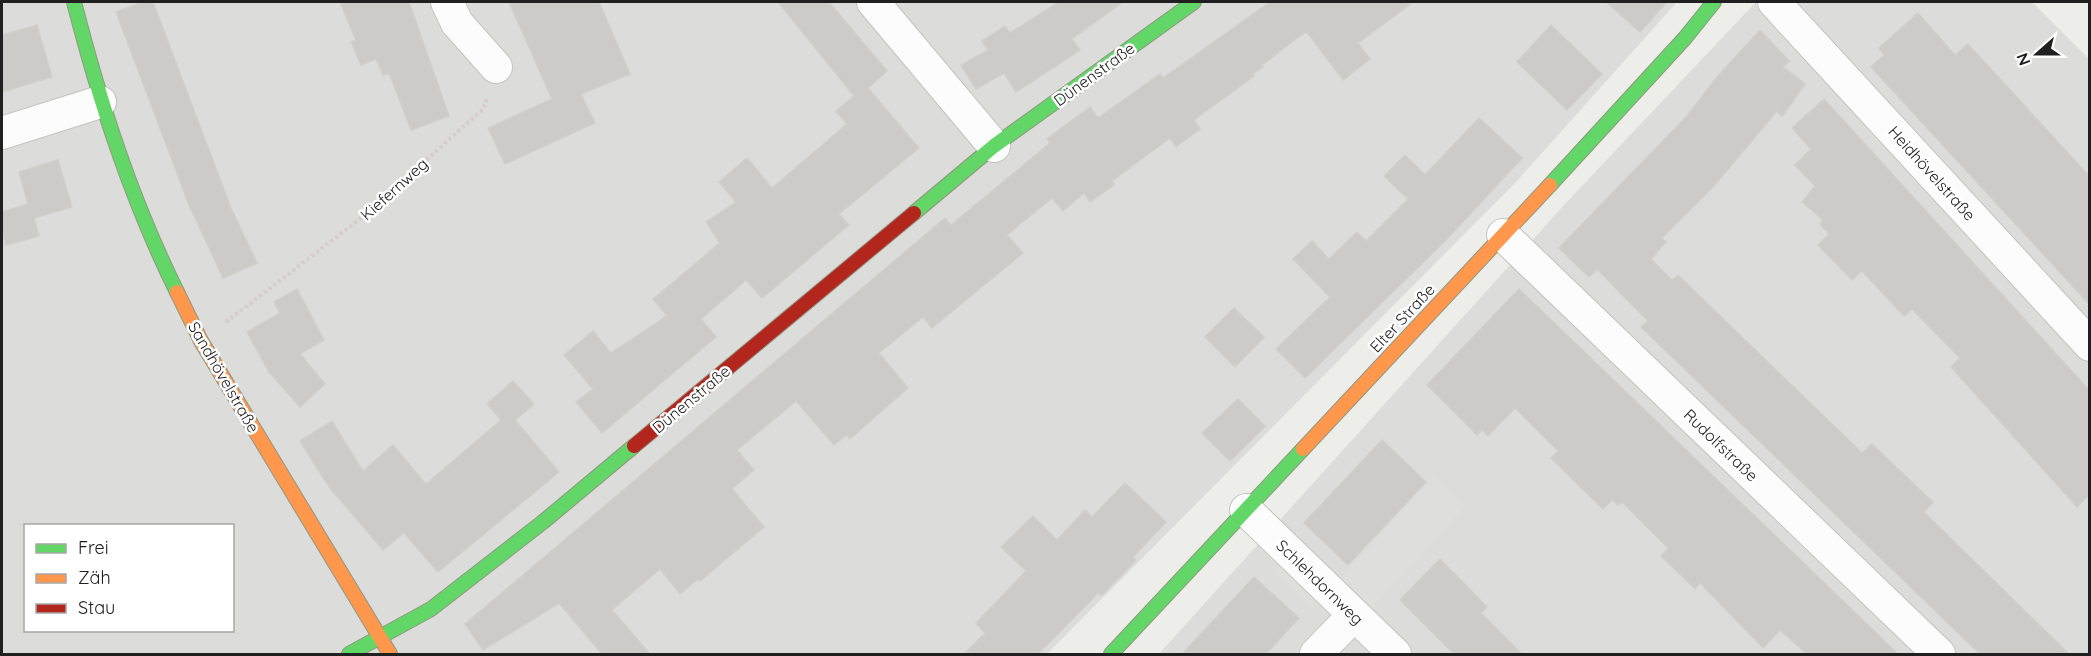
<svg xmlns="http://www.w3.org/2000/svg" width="2091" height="656" viewBox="0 0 2091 656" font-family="Quicksand,sans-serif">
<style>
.residential{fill:#dcdcda;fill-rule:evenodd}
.parking{fill:#dededc}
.building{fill:#cccbc8;stroke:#d0cfca;stroke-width:1.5}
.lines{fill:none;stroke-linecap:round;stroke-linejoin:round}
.street-casing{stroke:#c3c3c1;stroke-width:34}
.fast-casing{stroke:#919782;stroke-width:16}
.slow-casing{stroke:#919782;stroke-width:16}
.jam-casing{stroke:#919782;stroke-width:16}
.path{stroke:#d6ccc9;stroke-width:4;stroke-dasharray:3 3;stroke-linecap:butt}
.street{stroke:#fcfcfc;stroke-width:32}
.fast{stroke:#63d668;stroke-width:14}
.slow{stroke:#ff974d;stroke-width:14}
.jam{stroke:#b3261e;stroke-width:14}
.labels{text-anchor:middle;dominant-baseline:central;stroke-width:5;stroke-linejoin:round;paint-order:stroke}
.street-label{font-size:16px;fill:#202020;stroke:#fff}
</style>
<rect width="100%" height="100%" fill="#edede9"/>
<!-- residential -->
<g class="residential">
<path d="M2,2H1677L1516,182L1047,654H2ZM26,526H232V630H26Z"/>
<path d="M1756,2H2032L2089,59V654H1159L1565,204Z"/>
</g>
<!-- parking -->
<g class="parking">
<path d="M1434,476L1466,506L1371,609L1339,579Z"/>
<path d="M1281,563L1322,604L1315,611L1273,570Z"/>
</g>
<!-- building -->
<g class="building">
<path d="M143,2H153L231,208L257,263L223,278L189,205L116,12Z"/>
<path d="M340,2H409L449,116L411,130L389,73L383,75L376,59L361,65L351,42L356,40Z"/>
<path d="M509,2H599L630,74L581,94L595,123L505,164L488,128L552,99Z"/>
<path d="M778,2H829L887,71L868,88L919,148L839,214L849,225L762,298L746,280L701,319L716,337L602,433L576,402L593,389L564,355L593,331L611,353L667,316L653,299L720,243L706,222L736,202L719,182L747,158L772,188L847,124L836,111L854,96Z"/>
<path d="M1059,2H1123L1072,39L1080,50L1016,92L1004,73L976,89L961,65L988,50L982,41L1005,26L1010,33Z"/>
<path d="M1270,2H1413L1358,43L1370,59L1343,80L1307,32L1304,33L1262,65L1263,67L1252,74L1254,76L1194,120L1200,129L1176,147L1170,138L1112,181L1114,185L1090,202L1084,193L1063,211L1052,198L1007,235L1023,253L932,328L923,317L879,353L908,388L850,439L847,435L834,445L796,401L737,450L754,470L732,489L764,527L700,581L698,579L680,594L660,569L612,610L650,654H602L559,603L483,650L465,624L945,218L951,225L1050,143L1047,139L1090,107L1098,118L1160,74L1163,78Z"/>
<path d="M1606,2H1667L1640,32Z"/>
<path d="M1918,13L1955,55L1968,44L2090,177V305L1871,67L1884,55L1879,48Z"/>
<path d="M37,25L52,77L2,92V35Z"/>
<path d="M1551,25L1602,74L1567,110L1517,62Z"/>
<path d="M1760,30L1789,61L1783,67L1805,84L1782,117L1777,111L1714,186L1662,238L1666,242L1651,259L1672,280L1678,275L1862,453L1872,444L1933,502L1924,512L2069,654H1980L1641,327L1648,321L1597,269L1589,277L1559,248L1687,116L1717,77Z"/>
<path d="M1824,99L2090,391V494L2077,507L1951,367L1960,358L1912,309L1904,316L1862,271L1852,280L1818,245L1829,234L1820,224L1823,220L1802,202L1815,186L1795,165L1811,149L1792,128Z"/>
<path d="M1479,118L1522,158L1447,239L1305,378L1276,349L1330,297L1293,259L1312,241L1329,259L1357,232L1366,241L1408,199L1384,176L1405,155L1425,175Z"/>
<path d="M58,160L72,207L34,218L39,236L6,245L2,230V212L28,204L19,172Z"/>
<path d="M297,289L324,340L300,354L325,384L300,407L269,372L247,332L280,313L274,302Z"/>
<path d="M1519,289L1570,338L1898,654H1807L1780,630L1763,648L1700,583L1695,589L1661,556L1668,548L1622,502L1618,505L1612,500L1603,509L1551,458L1558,451L1515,408L1488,436L1482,430L1477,435L1427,385Z"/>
<path d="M1234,308L1264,337L1235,367L1205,337Z"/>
<path d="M513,381L534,404L515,420L559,472L438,572L404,533L383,550L329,487L300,441L332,421L363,471L393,445L426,484L501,420L487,404Z"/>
<path d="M1238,399L1265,426L1230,461L1202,433Z"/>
<path d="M1382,440L1426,482L1348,565L1304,523Z"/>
<path d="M1125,483L1166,522L1133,557L1136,560L1101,596L1098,593L1038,654H964L985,633L976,623L1026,571L1001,547L1033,516L1057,540L1085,510L1092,517Z"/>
<path d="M1440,559L1487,607L1481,613L1522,654H1454L1400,600Z"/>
<path d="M1254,577L1299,618L1266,654H1182Z"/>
</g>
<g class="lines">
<defs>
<g id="street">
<path d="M447,2L457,23L496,67"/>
<path d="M873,2L994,146"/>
<path d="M1774,2L2090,345"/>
<path d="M2,133L100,102"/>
<path d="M1503,235L1939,654"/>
<path d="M1246,510L1395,654"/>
<path d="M1316,654L1354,615"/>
</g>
<g id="fast">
<path d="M74,2C100,103 131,199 177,292"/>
<path d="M1550,185L1685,38L1714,2"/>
<path d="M914,213L994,146L1194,2"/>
<path d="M349,654L431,609L543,522L634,446"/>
<path d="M1111,654L1303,449"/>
</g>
<g id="slow">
<path d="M177,292L201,341L390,654"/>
<path d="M1303,449L1550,185"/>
</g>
<path id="jam" d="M634,446L914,213"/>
</defs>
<!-- street casing -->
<use href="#street" class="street-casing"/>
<!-- fast casing -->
<use href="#fast" class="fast-casing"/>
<!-- slow casing -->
<use href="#slow" class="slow-casing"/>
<!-- jam casing -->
<use href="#jam" class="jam-casing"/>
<!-- path -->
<path class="path" d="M226,322L369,212L484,108L487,97"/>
<!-- street -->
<use href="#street" class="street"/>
<!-- fast -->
<use href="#fast" class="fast"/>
<!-- slow -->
<use href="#slow" class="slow"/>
<!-- jam -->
<use href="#jam" class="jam"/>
</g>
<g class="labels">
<!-- street labels -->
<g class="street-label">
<text transform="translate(1094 74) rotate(-36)">Dünenstraße</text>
<text transform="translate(1932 173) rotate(48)">Heidhövelstraße</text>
<text transform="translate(394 189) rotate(-42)">Kiefernweg</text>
<text transform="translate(1402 318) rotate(-47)">Elter Straße</text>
<text transform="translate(224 377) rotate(60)">Sandhövelstraße</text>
<text transform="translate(691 399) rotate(-40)">Dünenstraße</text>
<text transform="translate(1721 445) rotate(44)">Rudolfstraße</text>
<text transform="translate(1320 582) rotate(44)">Schlehdornweg</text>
</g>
</g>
<!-- border -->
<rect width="2091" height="656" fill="none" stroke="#202020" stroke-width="6"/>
<!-- legend -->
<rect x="24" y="524" width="210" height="108" fill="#ffffff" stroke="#a6a6a6" stroke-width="1.5"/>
<rect x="36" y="544" width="30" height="9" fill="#63d668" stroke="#a6a6a6" stroke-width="1.5"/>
<text x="78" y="554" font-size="18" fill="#202020">Frei</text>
<rect x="36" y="574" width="30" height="9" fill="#ff974d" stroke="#a6a6a6" stroke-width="1.5"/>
<text x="78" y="584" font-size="18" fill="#202020">Zäh</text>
<rect x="36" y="604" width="30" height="9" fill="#b3261e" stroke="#a6a6a6" stroke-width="1.5"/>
<text x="78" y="614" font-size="18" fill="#202020">Stau</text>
<!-- north arrow -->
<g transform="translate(2037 54) rotate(249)" stroke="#ffffff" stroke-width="4.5" paint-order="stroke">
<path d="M0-4.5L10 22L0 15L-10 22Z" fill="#202020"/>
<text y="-9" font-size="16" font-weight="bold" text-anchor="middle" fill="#202020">N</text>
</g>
</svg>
